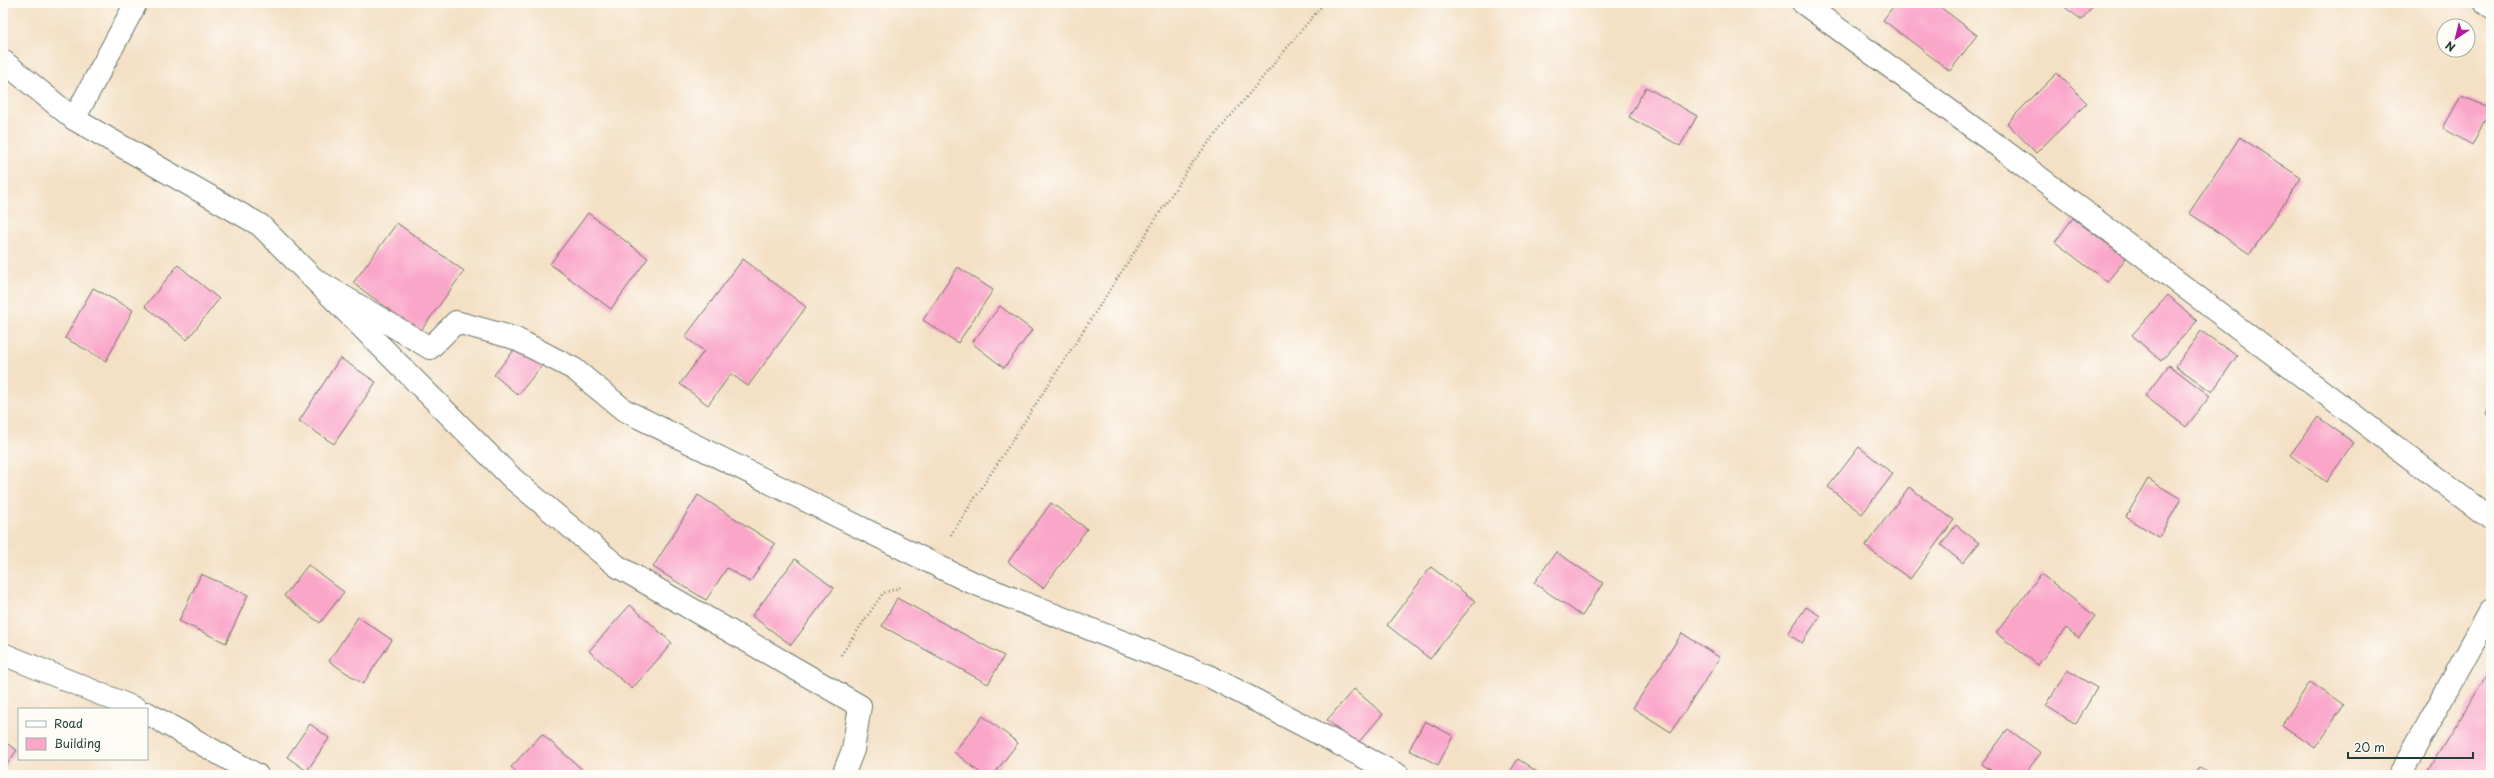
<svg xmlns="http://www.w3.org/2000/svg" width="2494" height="778" viewBox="0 0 2494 778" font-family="'Playpen Sans',sans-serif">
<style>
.building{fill:#faa6c9}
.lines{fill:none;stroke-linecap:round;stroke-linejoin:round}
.minor-casing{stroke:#6a7667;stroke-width:24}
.tertiary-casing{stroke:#6a7667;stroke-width:24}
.path{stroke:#6a7667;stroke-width:2.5;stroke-dasharray:1 3;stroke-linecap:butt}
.minor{stroke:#fff;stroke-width:22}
.tertiary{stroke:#fff;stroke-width:22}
</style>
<rect width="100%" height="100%" fill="#fdfcf7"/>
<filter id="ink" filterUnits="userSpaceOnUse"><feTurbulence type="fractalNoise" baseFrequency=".025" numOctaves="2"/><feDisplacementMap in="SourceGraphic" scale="8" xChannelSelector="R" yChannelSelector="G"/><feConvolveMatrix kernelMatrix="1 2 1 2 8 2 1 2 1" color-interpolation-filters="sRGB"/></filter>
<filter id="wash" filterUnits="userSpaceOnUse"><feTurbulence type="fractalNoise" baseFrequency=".012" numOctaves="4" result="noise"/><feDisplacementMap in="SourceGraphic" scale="16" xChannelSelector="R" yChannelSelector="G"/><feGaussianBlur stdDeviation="0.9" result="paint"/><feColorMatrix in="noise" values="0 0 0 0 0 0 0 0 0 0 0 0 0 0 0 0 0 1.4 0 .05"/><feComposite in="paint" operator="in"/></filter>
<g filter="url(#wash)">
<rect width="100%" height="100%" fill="#f4e0c5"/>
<g id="blocks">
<!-- building -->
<g class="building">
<path d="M1896,3H1935L1977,35L1950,71L1883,20Z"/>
<path d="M2059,3H2095L2082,20Z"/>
<path d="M2057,73L2087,103L2036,153L2007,123Z"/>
<path d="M1646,87L1697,116L1680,146L1629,117Z"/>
<path d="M2461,96L2491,108L2472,145L2443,128Z"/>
<path d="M2240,137L2301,178L2250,254L2189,213Z"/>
<path d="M588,213L648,258L611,309L550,264Z"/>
<path d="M2073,218L2126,258L2107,282L2055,242Z"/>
<path d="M397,223L464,271L420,332L353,283Z"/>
<path d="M743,259L806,307L748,386L731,374L708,405L680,384L704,351L685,337Z"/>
<path d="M178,265L219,299L187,340L145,306Z"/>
<path d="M958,267L993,290L958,343L923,320Z"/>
<path d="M93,288L133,310L106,361L65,338Z"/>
<path d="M2168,295L2197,321L2161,361L2132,335Z"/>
<path d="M1000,306L1032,330L1004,368L972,343Z"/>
<path d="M2201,331L2237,356L2212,392L2176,366Z"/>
<path d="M519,344L544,363L518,395L494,375Z"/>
<path d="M340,358L376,382L334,444L299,421Z"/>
<path d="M2169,365L2210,396L2186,427L2145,396Z"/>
<path d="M2491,405V417L2486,414Z"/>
<path d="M2318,417L2354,443L2326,482L2290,455Z"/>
<path d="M1859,447L1893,474L1862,514L1828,487Z"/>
<path d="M2148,479L2181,499L2159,537L2126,517Z"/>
<path d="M1909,487L1954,520L1910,579L1865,546Z"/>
<path d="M698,495L775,544L750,582L727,568L706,600L653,567Z"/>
<path d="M1051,503L1087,529L1043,588L1008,562Z"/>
<path d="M1956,525L1979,543L1963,563L1941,545Z"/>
<path d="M1556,552L1603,583L1582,616L1534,583Z"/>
<path d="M795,559L834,588L791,645L752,616Z"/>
<path d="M308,565L344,592L320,623L284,596Z"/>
<path d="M1431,567L1475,601L1430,659L1387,625Z"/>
<path d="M201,574L248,595L226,643L179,621Z"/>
<path d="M2041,574L2095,616L2079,638L2066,628L2038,665L1996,633Z"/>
<path d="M897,598L1004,656L988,684L882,626Z"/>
<path d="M630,605L672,643L632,689L589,651Z"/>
<path d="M1806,607L1820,616L1802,643L1788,634Z"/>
<path d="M358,617L392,640L363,684L329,661Z"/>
<path d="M1682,633L1720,658L1671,732L1633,708Z"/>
<path d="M2491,669V775H2425Z"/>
<path d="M2067,670L2097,688L2076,724L2046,706Z"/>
<path d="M2310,682L2344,705L2315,748L2282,725Z"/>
<path d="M1354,689L1383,714L1356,745L1327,720Z"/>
<path d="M983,716L1018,743L993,775H983L954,752Z"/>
<path d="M1425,721L1453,736L1438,765L1409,750Z"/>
<path d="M310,724L329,738L307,771L287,757Z"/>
<path d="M2008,729L2041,753L2024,775H1997L1982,764Z"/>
<path d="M542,734L585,772L583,775H520L511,767Z"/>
<path d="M3,741L17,750L3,770Z"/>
<path d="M1518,759L1542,775H1508Z"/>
<path d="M2199,767L2210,775H2193Z"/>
</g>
</g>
</g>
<g filter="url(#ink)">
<use href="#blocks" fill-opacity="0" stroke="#6a7667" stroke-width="1"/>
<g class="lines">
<defs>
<g id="minor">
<path d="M136,3L74,119L260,225L513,479L617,566L860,706L853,750L843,775"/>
<path d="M1803,3L1994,143L2491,519"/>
<path d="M2486,3L2491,7"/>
<path d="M3,61L74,119"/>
<path d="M314,279L430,348L456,322L514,338L574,369L624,410L966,580L1209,676L1398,775"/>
<path d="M3,654L137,709"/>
<path d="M147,713L257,775"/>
</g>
<path id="tertiary" d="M2400,775L2491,610"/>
</defs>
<!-- minor casing -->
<use href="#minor" class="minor-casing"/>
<!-- tertiary casing -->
<use href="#tertiary" class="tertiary-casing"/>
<!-- path -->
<g class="path">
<path d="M951,535L1192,163L1324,3"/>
<path d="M841,655L883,593L902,587"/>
</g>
<!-- minor -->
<use href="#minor" class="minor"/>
<!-- tertiary -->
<use href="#tertiary" class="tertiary"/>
</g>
</g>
<!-- margin -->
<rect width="2494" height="778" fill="none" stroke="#fdfcf7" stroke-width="16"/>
<!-- legend -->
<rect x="18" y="708" width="130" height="52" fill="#fdfcf7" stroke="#a4b0a9"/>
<rect x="26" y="721" width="20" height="6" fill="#ffffff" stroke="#a4b0a9"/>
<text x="54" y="728" font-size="12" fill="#1f3d34">Road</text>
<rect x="26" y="738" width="20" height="12" fill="#faa6c9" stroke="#a4b0a9"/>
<text x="54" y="748" font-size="12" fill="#1f3d34">Building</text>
<!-- north arrow -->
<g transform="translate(2456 38) rotate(215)"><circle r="19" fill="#fdfcf7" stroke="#a4b0a9"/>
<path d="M0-3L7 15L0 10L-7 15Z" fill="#b5179e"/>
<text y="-6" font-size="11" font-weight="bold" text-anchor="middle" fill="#1f3d34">N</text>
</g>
<!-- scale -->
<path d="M2348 752v6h125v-6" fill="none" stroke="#1f3d34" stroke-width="2"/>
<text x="2354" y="752" font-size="12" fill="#1f3d34" stroke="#fdfcf7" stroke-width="3" paint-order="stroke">20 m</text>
</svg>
